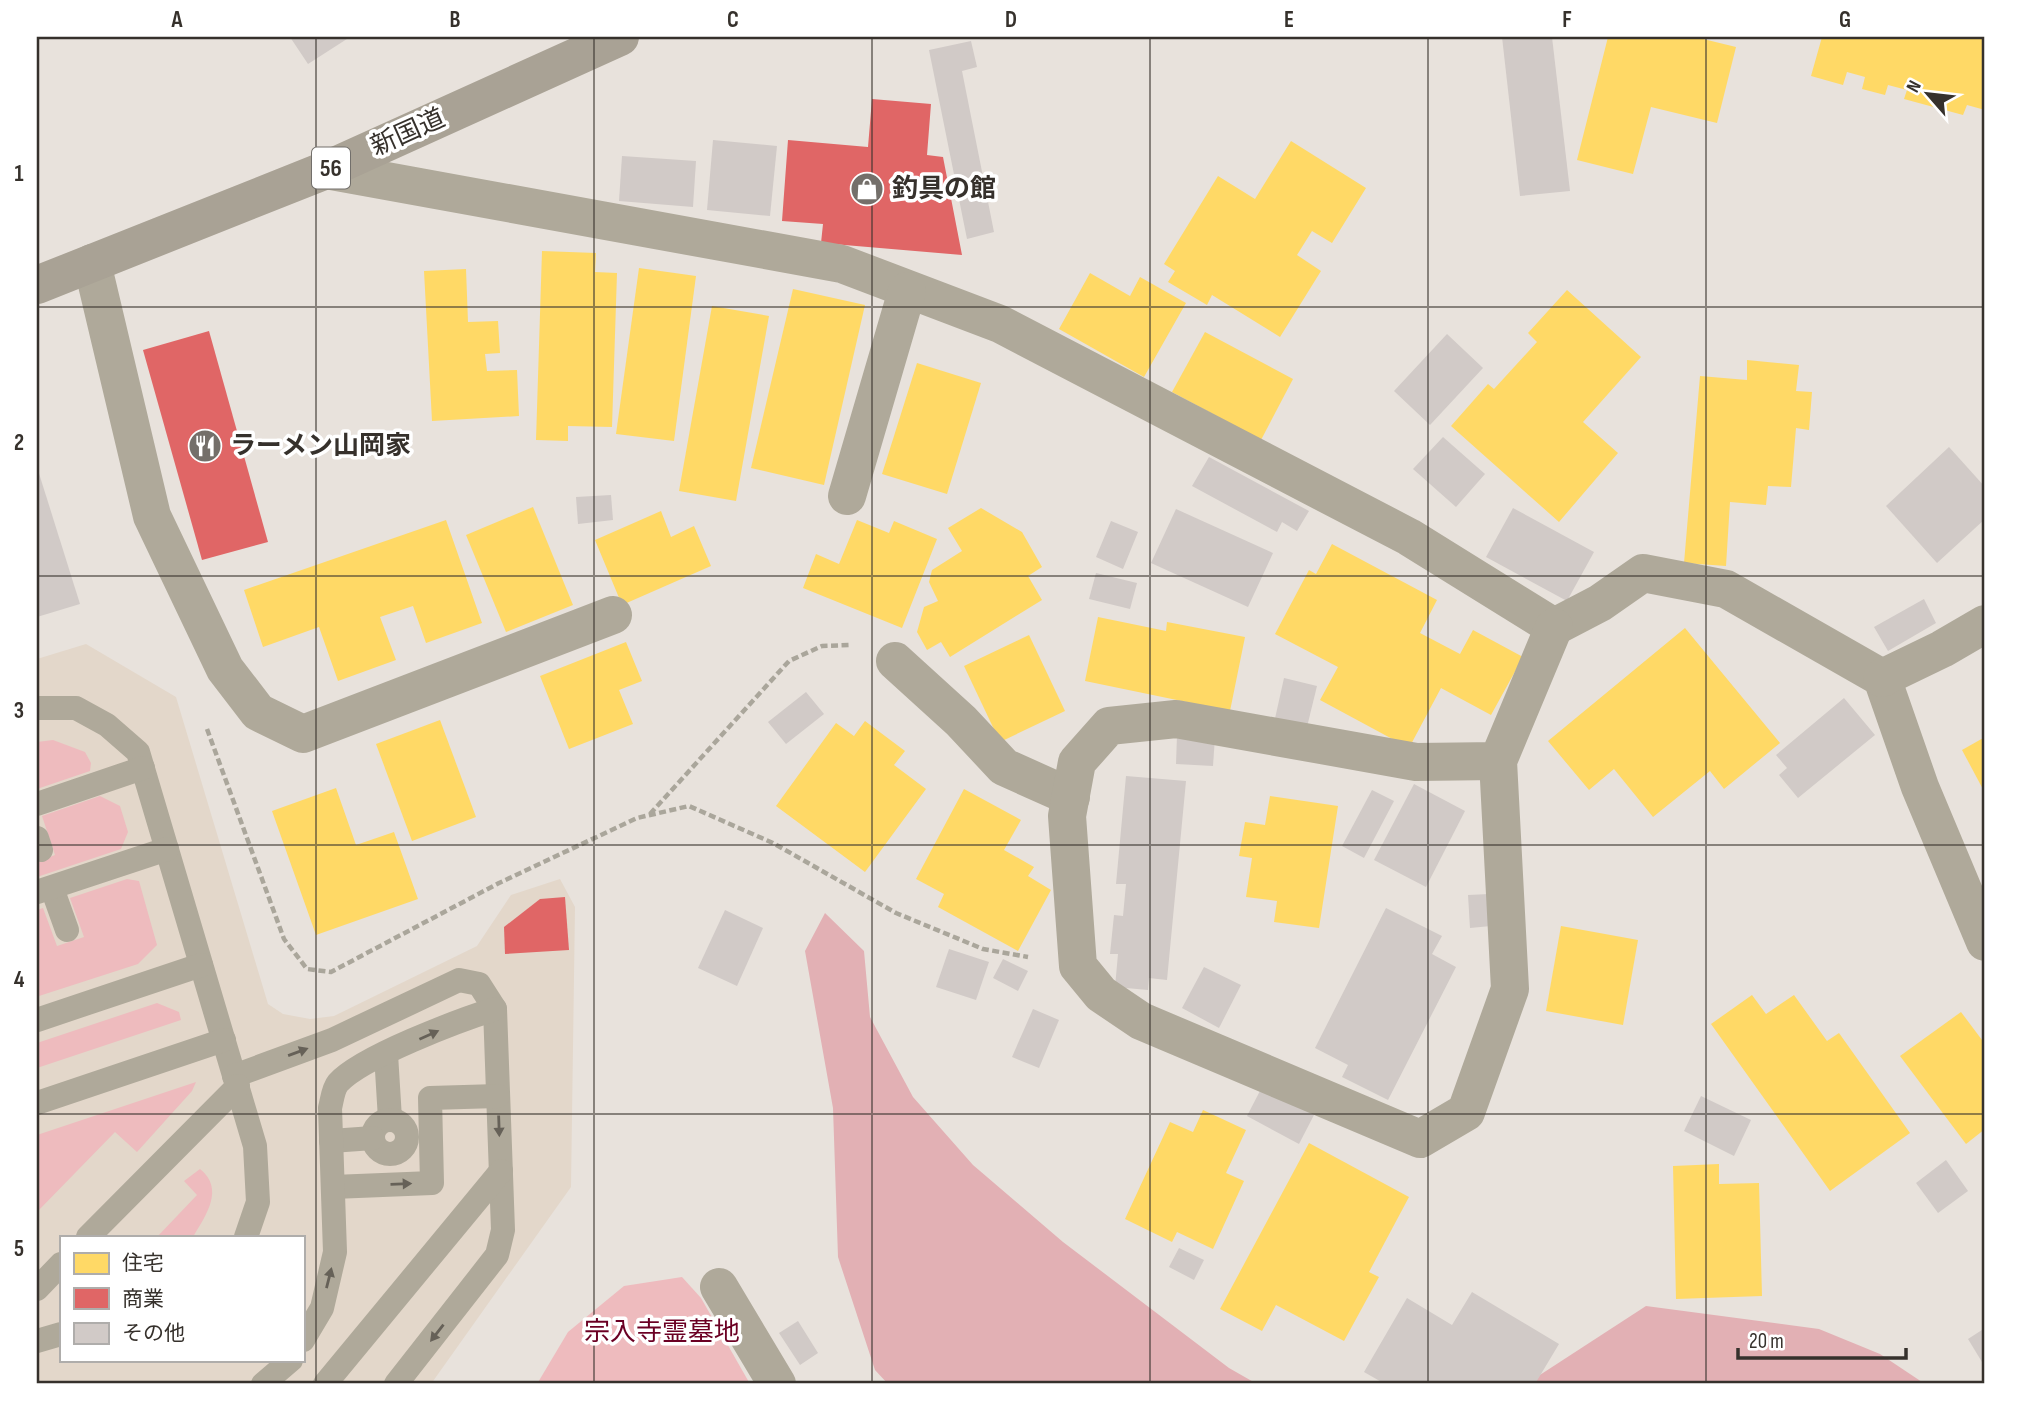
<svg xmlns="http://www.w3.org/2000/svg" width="2022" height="1421" viewBox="0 0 2022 1421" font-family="'Sofia Sans Condensed','Noto Sans JP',sans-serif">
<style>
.built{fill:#e3d7ca;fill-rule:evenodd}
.green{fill:#eebbbe}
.forest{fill:#e2b0b4}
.homes{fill:#ffd966}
.shops{fill:#e06666}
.building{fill:#d1cac7}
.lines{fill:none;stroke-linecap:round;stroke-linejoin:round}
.path{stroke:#aaa69b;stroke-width:4.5;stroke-dasharray:7 3.5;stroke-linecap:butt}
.lane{stroke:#afa99a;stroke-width:24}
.street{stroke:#afa99a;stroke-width:38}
.primary{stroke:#a9a295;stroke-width:38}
.oneway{fill:#666158}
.grid{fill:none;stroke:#36312c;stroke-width:2;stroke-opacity:0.55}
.labels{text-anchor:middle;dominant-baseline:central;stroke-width:7;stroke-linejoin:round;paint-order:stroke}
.shield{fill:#fff;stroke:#726f6b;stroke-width:2}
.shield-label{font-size:24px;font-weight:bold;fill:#36312c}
.street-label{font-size:26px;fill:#36312c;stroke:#fff}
.poi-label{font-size:26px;font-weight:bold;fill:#36312c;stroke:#fff;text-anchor:start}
.park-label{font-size:26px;fill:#6b0024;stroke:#fff}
.neatline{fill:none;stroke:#36312c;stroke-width:2.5}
.grid-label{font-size:23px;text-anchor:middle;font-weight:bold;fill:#36312c}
</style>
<rect width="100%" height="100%" fill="#e8e2dc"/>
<!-- built -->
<path class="built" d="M86,644L176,697L268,1004L283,1014L310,1019L334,1016L477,946L511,895L560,879L575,907L571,1187L431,1384H37V659ZM61,1237H303V1360H61Z"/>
<!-- green -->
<g class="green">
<path d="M53,740L85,752L91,763L90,771L37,789V742Z"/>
<path d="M100,796L120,806L128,832L121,849L37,877V862L55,855L42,816Z"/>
<path d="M127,879L139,881L157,945L138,964L39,996L37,910L43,908L57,946L84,937L70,898Z"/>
<path d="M157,1003L179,1012L181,1020L37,1068V1043Z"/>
<path d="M196,1082L192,1091L137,1152L115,1132L37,1212V1135Z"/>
<path d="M200,1169C225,1189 206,1215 193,1237H157L197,1195L184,1181Z"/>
<path d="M682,1277L701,1298L750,1384H537L568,1332L624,1286Z"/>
</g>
<!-- forest -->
<g class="forest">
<path d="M825,913L864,951L870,1017L913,1097L973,1165L1063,1242L1229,1368L1257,1384H888L875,1370L838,1257L833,1108L805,951Z"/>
<path d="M1646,1306L1819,1329L1880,1354L1925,1384H1526Z"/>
</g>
<!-- homes -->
<g class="homes">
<path d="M1608,37H1695L1736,47L1717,123L1651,107L1633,174L1577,160Z"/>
<path d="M1822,37H1985V110L1967,105L1963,115L1904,99L1907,90L1888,85L1885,95L1862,89L1865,77L1847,72L1843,85L1811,76Z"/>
<path d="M1291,141L1366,188L1332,243L1312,231L1297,255L1321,271L1280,337L1212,295L1207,305L1168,282L1175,271L1164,264L1218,176L1255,199Z"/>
<path d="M542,251L596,253L595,272L617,273L612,427L568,426V441L536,440Z"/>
<path d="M639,268L696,276L674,441L616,434Z"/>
<path d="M466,269L468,322L498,321L500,353L485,354L487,371L517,370L519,416L432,421L424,271Z"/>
<path d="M1090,273L1130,296L1140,277L1186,303L1144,377L1059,329Z"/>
<path d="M793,289L865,305L824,485L751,468Z"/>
<path d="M1567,290L1641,357L1583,422L1618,453L1559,522L1451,426L1488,384L1494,389L1537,342L1528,333Z"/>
<path d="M712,306L769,316L736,501L679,491Z"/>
<path d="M1205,332L1293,379L1261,440L1172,392Z"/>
<path d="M1747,360L1799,365L1796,391L1812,392L1809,430L1796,428L1791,487L1768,486L1766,505L1730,502L1726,566L1684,563L1700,376L1747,380Z"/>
<path d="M917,363L981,383L947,494L882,474Z"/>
<path d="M533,507L573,605L506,632L466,535Z"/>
<path d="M981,508L1022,532L1042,567L1028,576L1042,600L950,657L941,642L927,650L917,632L924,607L938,601L929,582L932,570L962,551L948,528Z"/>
<path d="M661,511L671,537L694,526L711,566L622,605L595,540Z"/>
<path d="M446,520L482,623L426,643L413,606L380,617L396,660L338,681L319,627L263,647L244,590Z"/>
<path d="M857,520L889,533L894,521L937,539L902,628L803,588L816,554L839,564Z"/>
<path d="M1332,544L1437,600L1420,633L1460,654L1473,630L1523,657L1491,715L1441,688L1409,748L1320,700L1338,667L1275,634L1309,570L1316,574Z"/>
<path d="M1098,617L1166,631L1167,622L1245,637L1230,711L1085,681Z"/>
<path d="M1685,628L1780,743L1724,789L1710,771L1653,817L1614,769L1589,790L1548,741Z"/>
<path d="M1029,635L1065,711L1000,742L964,666Z"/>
<path d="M626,642L642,681L619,690L633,724L569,749L540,676Z"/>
<path d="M440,720L476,817L412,841L376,744Z"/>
<path d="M865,721L905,751L894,765L926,789L865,872L776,806L836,723L854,736Z"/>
<path d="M1985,737V793L1962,750Z"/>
<path d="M336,788L356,845L394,832L418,899L316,935L272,811Z"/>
<path d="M964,789L1021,820L1004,850L1034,867L1028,876L1051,890L1018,951L938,907L944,894L916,879Z"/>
<path d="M1270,796L1338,806L1319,928L1274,922L1277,901L1246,897L1252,858L1239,856L1245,822L1265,825Z"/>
<path d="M1561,926L1638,940L1623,1025L1546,1011Z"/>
<path d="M1752,995L1766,1014L1794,995L1827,1041L1839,1033L1910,1133L1830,1191L1711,1024Z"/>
<path d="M1961,1012L1985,1044V1129L1966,1144L1900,1056Z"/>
<path d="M1203,1110L1246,1130L1226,1173L1244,1181L1213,1249L1177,1232L1172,1242L1125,1219L1170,1122L1193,1132Z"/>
<path d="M1309,1143L1409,1197L1369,1272L1379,1277L1344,1341L1276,1305L1262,1331L1220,1309Z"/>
<path d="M1719,1164V1184L1759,1183L1762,1296L1676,1299L1673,1166Z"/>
</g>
<!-- shops -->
<g class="shops">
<path d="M872,99L931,104L927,155L943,157L962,255L821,243L823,224L782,221L788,140L868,147Z"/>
<path d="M209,331L268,542L202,560L143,350Z"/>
<path d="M565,897L569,950L505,954L504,927L540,899Z"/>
</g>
<!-- building -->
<g class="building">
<path d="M290,37H350L308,64Z"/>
<path d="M1502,37H1552L1570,191L1520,196Z"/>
<path d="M971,41L977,67L962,71L994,232L967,239L929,50Z"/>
<path d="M713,140L777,146L770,216L707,210Z"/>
<path d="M622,156L696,161L693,207L619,201Z"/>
<path d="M1447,334L1483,368L1430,425L1394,391Z"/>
<path d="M1443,437L1485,474L1456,507L1413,469Z"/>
<path d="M1949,447L1985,487V519L1937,563L1886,506Z"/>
<path d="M1209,457L1309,511L1297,531L1282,522L1277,532L1192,486Z"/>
<path d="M37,467L80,604L37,617Z"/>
<path d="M611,495L613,520L578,524L576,497Z"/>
<path d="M1513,508L1594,552L1567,601L1486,557Z"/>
<path d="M1176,509L1273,553L1248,607L1151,563Z"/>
<path d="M1111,521L1138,532L1123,569L1096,557Z"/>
<path d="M1096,573L1137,583L1130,609L1089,599Z"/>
<path d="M1924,599L1936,623L1888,651L1874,627Z"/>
<path d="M1284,678L1317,686L1306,731L1274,723Z"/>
<path d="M806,692L824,714L786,744L768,722Z"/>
<path d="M1844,698L1875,735L1798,798L1779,775L1787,768L1776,755Z"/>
<path d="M1177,735L1215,737L1213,766L1176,764Z"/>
<path d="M1126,776L1186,781L1167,980L1149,978L1148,990L1115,987L1118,954H1110L1114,915L1123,916L1126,884H1116Z"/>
<path d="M1414,784L1465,811L1426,887L1374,860Z"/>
<path d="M1372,790L1394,801L1364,858L1342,846Z"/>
<path d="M1489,894L1491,926L1470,928L1468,895Z"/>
<path d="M1386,908L1442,936L1432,954L1456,967L1388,1100L1342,1077L1348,1065L1315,1048Z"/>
<path d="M725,910L763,928L737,986L698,968Z"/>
<path d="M949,949L989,962L976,1000L936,987Z"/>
<path d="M1003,959L1028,971L1018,991L993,978Z"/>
<path d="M1204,967L1241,985L1219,1028L1182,1008Z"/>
<path d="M1033,1009L1059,1020L1039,1068L1012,1057Z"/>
<path d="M1262,1087L1314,1115L1299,1144L1247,1116Z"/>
<path d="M1701,1096L1751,1120L1734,1156L1684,1131Z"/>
<path d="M1946,1160L1968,1191L1938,1213L1916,1183Z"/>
<path d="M1179,1248L1204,1260L1194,1280L1169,1267Z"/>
<path d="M1472,1292L1559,1344L1535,1384H1385L1364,1372L1407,1298L1452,1325Z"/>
<path d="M798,1321L818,1353L800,1365L779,1333Z"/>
<path d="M1985,1328V1367L1968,1339Z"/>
</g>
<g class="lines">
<!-- path -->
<g class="path">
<path d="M207,729L284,939L307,969L331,972L499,883L637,818L689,806L773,843L896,913L983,949L1028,957"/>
<path d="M650,814L789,661L822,646L850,645"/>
</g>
<!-- lane -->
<g class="lane">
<path d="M37,708H76L107,725L138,752L255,1146L258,1202L246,1237"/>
<path d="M37,804L143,768"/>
<path d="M37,838L41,850"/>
<path d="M52,888L67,930"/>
<path d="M37,892L167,849"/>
<path d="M37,1020L201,965"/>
<path d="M386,1054L390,1119"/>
<path d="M234,1076L332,1040L459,980L479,984L495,1009L503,1230L497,1255L396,1384"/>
<path d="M37,1103L224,1040"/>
<circle cx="390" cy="1137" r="17"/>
<path d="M331,1141L373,1138"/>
<path d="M333,1187L432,1183L430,1098L498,1096"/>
<path d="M88,1237L238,1086"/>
<path d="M37,1289L61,1264"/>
<path d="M303,1340L322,1308L335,1252L330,1108C332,1100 333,1089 338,1083C361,1057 460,1020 495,1009"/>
<path d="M37,1341L61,1334"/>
<path d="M263,1384L291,1360"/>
<path d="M325,1384L501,1171"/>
</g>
<!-- street -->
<g class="street">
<path d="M326,170L842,264L1000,324L1409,537L1554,627L1600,603L1643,573L1726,589L1882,678L1920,787L1985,942"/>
<path d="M92,263L152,516L225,669L258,712L303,734L613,615"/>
<path d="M847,496L907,291"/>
<path d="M895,661L961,721L1004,767L1071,797"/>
<path d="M1882,678L1942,649L1985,624"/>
<path d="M1498,761L1510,989L1466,1112L1420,1139L1141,1021L1101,994L1078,966L1067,816L1077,762L1109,726L1176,719L1416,762L1498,761L1554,627"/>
<path d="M719,1287L777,1384"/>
</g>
<!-- primary -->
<path class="primary" d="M37,285L326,170L620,37"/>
</g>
<!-- one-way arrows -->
<defs><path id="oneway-solid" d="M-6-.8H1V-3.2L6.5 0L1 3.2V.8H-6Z" transform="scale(1.75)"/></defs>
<g class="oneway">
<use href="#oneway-solid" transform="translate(429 1035) rotate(-24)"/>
<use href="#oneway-solid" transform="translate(298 1052) rotate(-20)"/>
<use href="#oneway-solid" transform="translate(499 1126) rotate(88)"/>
<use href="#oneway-solid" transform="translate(401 1184) rotate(-2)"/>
<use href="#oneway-solid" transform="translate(329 1278) rotate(-76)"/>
<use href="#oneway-solid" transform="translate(437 1333) rotate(128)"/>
</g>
<!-- grid -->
<path class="grid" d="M316,37V1384M594,37V1384M872,37V1384M1150,37V1384M1428,37V1384M1706,37V1384M37,307H1985M37,576H1985M37,845H1985M37,1114H1985"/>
<!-- icons -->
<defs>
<symbol id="shop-disc" viewBox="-11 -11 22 22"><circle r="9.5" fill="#746f6a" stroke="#fff"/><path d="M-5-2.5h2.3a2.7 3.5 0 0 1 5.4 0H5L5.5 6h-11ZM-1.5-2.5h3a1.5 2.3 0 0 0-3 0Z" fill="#fff"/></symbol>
<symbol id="restaurant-disc" viewBox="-11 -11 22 22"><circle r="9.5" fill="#746f6a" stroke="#fff"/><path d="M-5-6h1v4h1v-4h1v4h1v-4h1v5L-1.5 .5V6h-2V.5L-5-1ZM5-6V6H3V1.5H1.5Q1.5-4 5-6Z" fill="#fff"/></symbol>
</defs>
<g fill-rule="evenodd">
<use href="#shop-disc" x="848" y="170" width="38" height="38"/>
<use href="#restaurant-disc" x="186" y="427" width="38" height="38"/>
</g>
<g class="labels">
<!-- shield labels -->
<rect class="shield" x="312" y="147.5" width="38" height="41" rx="5"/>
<g class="shield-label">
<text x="331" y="168">56</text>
</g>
<!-- street labels -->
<g class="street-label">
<text transform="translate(408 133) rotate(-24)">新国道</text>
</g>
<!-- poi labels -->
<g class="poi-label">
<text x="892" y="189">釣具の館</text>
<text x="230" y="446">ラーメン山岡家</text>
</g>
<!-- park labels -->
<g class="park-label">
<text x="662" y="1332">宗入寺霊墓地</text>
</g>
</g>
<!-- border -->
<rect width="2022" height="1421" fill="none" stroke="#ffffff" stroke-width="77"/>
<!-- legend -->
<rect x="60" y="1236" width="245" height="126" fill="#ffffff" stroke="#afadab" stroke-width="2"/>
<rect x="74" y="1253" width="35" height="21" fill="#ffd966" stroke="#afadab" stroke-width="2"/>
<text x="122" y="1270" font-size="21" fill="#36312c">住宅</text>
<rect x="74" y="1288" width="35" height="21" fill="#e06666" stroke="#afadab" stroke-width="2"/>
<text x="122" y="1306" font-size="21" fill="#36312c">商業</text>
<rect x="74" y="1323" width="35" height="21" fill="#d1cac7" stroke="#afadab" stroke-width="2"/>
<text x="122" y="1340" font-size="21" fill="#36312c">その他</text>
<!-- north arrow -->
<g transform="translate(1928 94) rotate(298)" stroke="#ffffff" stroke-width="5" paint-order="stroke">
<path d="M0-5L12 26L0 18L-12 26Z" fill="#36312c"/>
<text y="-10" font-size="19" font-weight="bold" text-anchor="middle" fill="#36312c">N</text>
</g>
<!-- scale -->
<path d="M1738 1348v10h168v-10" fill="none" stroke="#36312c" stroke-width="3.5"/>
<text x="1749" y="1348" font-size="21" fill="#36312c" stroke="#ffffff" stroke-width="5" paint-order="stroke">20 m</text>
<rect x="38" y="38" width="1945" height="1344" class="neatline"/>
<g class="grid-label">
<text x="177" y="27">A</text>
<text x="455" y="27">B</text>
<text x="733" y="27">C</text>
<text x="1011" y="27">D</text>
<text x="1289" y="27">E</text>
<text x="1567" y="27">F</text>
<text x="1845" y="27">G</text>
<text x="19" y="181">1</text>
<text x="19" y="450">2</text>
<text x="19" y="718">3</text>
<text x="19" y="987">4</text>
<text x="19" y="1256">5</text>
</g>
</svg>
